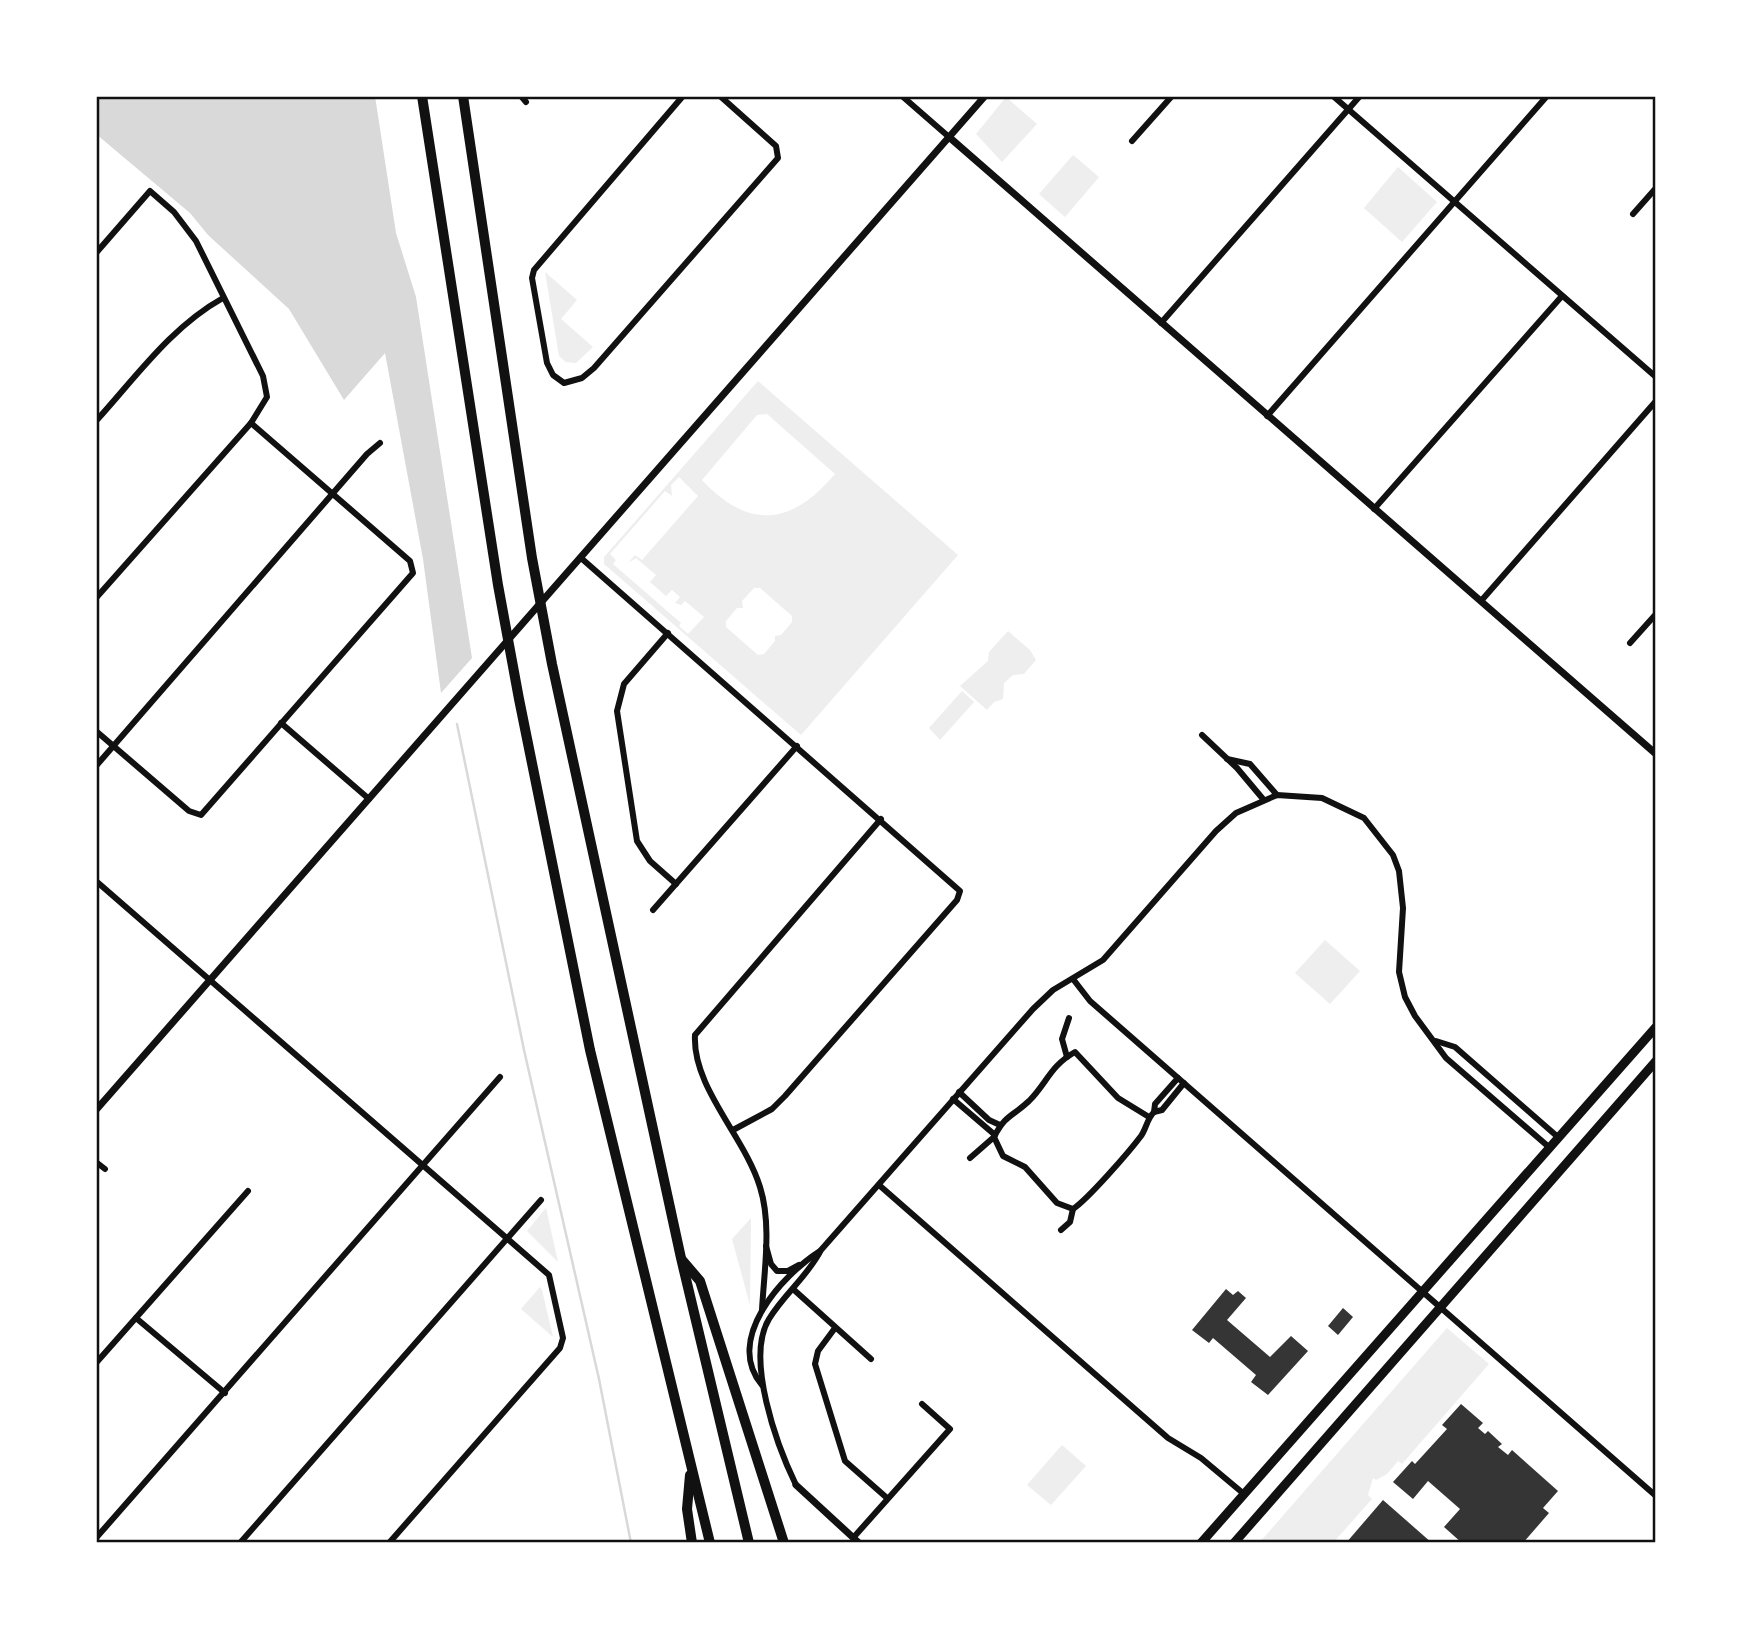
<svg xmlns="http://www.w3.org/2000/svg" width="1752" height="1639" viewBox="0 0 1752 1639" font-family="'Source Serif 4',serif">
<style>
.green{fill:#eee;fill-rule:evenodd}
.water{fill:#d9d9d9}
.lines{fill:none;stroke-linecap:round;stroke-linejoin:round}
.stream{stroke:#d9d9d9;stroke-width:2.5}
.building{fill:#353535}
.minor{stroke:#111;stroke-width:6}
.tertiary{stroke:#111;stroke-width:7}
.primary{stroke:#111;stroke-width:9}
.motorway{stroke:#111;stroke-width:10}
.neatline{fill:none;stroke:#111;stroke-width:2.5}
</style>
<rect width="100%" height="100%" fill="#fff"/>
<!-- green -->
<g class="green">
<path d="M1006,97L1037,124L1002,162L976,134Z"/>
<path d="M1073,155L1099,177L1065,217L1039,194Z"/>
<path d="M1398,167L1437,202L1402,242L1364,208Z"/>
<path d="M545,272L577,300L561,319L593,347L576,363L566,362L559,356Z"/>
<path d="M758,381L958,555L801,735L604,564V557ZM767,414L835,474C791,526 749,530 702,480L757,415ZM679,477L698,496L642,560L635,555L628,563L636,558L656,575L650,582L666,596L672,590L680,597L675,603L681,605L685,601L704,617L688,634L679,626L681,623L613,564L616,560L610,554L665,491L672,496L671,485ZM754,588H760L792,616V622L781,635L775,636V641L764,654L758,655L726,627V621L737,608H743L742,601Z"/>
<path d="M1008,631L1030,650L1036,660L1024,674L1013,675L1004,683L1003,699L994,702L987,710L960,686L988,661L989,652Z"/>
<path d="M962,691L974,702L940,740L929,728Z"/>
<path d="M1325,940L1360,971L1330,1004L1295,973Z"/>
<path d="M546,1208L558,1262L527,1231Z"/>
<path d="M751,1218L750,1305L732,1239Z"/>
<path d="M540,1287L542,1290L553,1337L521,1309Z"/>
<path d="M1447,1328L1489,1364L1402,1464L1398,1461L1387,1474L1376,1480L1373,1478L1368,1495L1372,1499L1333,1543H1259Z"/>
<path d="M1062,1445L1086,1466L1051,1505L1027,1485Z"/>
</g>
<!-- water -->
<path class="water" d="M96,96H375L396,233L416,297L472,658L441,693L423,559L385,353L344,400L289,309L208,235L190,213L96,134Z"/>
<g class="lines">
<!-- stream -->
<path class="stream" d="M457,724L524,1050L599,1379L631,1543"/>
</g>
<!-- building -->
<g class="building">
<path d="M1226,1289L1233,1295L1238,1291L1246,1298L1227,1320L1270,1357L1291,1336L1308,1351L1268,1395L1251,1382L1256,1375L1213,1338L1209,1343L1192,1330Z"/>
<path d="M1343,1308L1353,1317L1338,1335L1328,1326Z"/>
<path d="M1461,1404L1483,1423L1478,1428L1485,1434L1488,1431L1502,1444L1498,1447L1508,1455L1512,1450L1558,1491L1543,1508L1549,1513L1523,1543H1462L1444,1527L1460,1509L1428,1481L1413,1499L1393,1482L1412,1461L1415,1464L1447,1429L1442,1425Z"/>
<path d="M1383,1500L1432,1543H1346Z"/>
</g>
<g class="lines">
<!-- minor -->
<g class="minor">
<path d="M521,96L526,102"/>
<path d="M683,96L534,270L532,278L547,363L553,375L564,383L582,378L594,368L778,158L776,146L720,96"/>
<path d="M902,96L949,137"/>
<path d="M1333,96L1656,377"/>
<path d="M1132,141L1172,96"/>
<path d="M1633,214L1656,188"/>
<path d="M96,253L150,191L174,212L196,241L263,376L267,397L251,423L96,598"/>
<path d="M1161,323L1360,96"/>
<path d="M1267,416L1547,96"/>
<path d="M96,421C136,377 171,327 223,298"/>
<path d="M1374,509L1562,296"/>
<path d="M581,558L960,891L957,900L785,1096L772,1109L733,1130"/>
<path d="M1481,601L1656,401"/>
<path d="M668,633L624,684L617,711L637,841L650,861L676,884"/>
<path d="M1630,643L1656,614"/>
<path d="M281,723L369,799"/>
<path d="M96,731L189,811L201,815L413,573L410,561L251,423"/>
<path d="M1202,735L1237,768L1263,799"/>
<path d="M1227,759L1250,764L1277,795"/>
<path d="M96,766L367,454L380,443"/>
<path d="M96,881L549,1275L563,1338L560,1348L389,1543"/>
<path d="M653,910L797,746"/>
<path d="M1073,979L1090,1001L1656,1496"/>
<path d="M1436,1041L1455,1047L1559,1138"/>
<path d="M1067,1057L1062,1039L1069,1018"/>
<path d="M1178,1078L1155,1104L1154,1112L1162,1110L1184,1083"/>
<path d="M959,1092L989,1120L1000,1125"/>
<path d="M953,1099L995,1135"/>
<path d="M1149,1117L1118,1098L1075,1052C1050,1066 1047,1083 1029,1101C1012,1117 1006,1114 994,1137L1003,1156L1025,1167L1057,1203L1073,1209C1088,1199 1129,1152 1141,1136C1146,1129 1147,1119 1154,1112"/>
<path d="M970,1158L994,1137"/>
<path d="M96,1162L105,1169"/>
<path d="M879,1185L1168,1438L1201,1458L1244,1494"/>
<path d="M1061,1230L1070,1222L1073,1209"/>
<path d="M766,1246L771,1264L777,1271H788L799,1265"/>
<path d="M793,1289L871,1359"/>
<path d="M762,1310C764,1271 772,1225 760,1187C745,1137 692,1087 695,1035L881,819"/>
<path d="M136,1318L225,1393"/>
<path d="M835,1328L818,1351L815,1364L845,1461L887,1498"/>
<path d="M96,1363L248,1191"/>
<path d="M762,1385C724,1340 781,1276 820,1251"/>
<path d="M796,1485C777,1446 745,1358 769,1319C784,1294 808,1276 821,1250L1033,1009L1053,990L1103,960L1216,831L1236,813L1277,795L1322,798L1364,818L1393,855L1399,871L1403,908L1399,972L1405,997L1415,1016L1446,1058L1550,1148"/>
<path d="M96,1538L500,1077"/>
<path d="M853,1538L950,1429L922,1404"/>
<path d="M240,1543L541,1200"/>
</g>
<!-- tertiary -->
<g class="tertiary">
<path d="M949,137L1656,754"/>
<path d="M96,1110L985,96"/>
<path d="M796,1485L859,1543"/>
</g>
<!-- primary -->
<g class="primary">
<path d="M1201,1543L1656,1027"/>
<path d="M1234,1543L1656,1061"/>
</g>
<!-- motorway -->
<g class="motorway">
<path d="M422,96L498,585L519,699L590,1050L710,1543"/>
<path d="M463,96L532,558L552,664L681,1258L749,1543"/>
<path d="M682,1260L700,1281L784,1543"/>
<path d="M690,1475L687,1509L692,1543"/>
</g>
</g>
<!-- border -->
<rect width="1752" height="1639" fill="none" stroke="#ffffff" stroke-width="196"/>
<rect x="98" y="98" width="1556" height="1443" class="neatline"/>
</svg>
